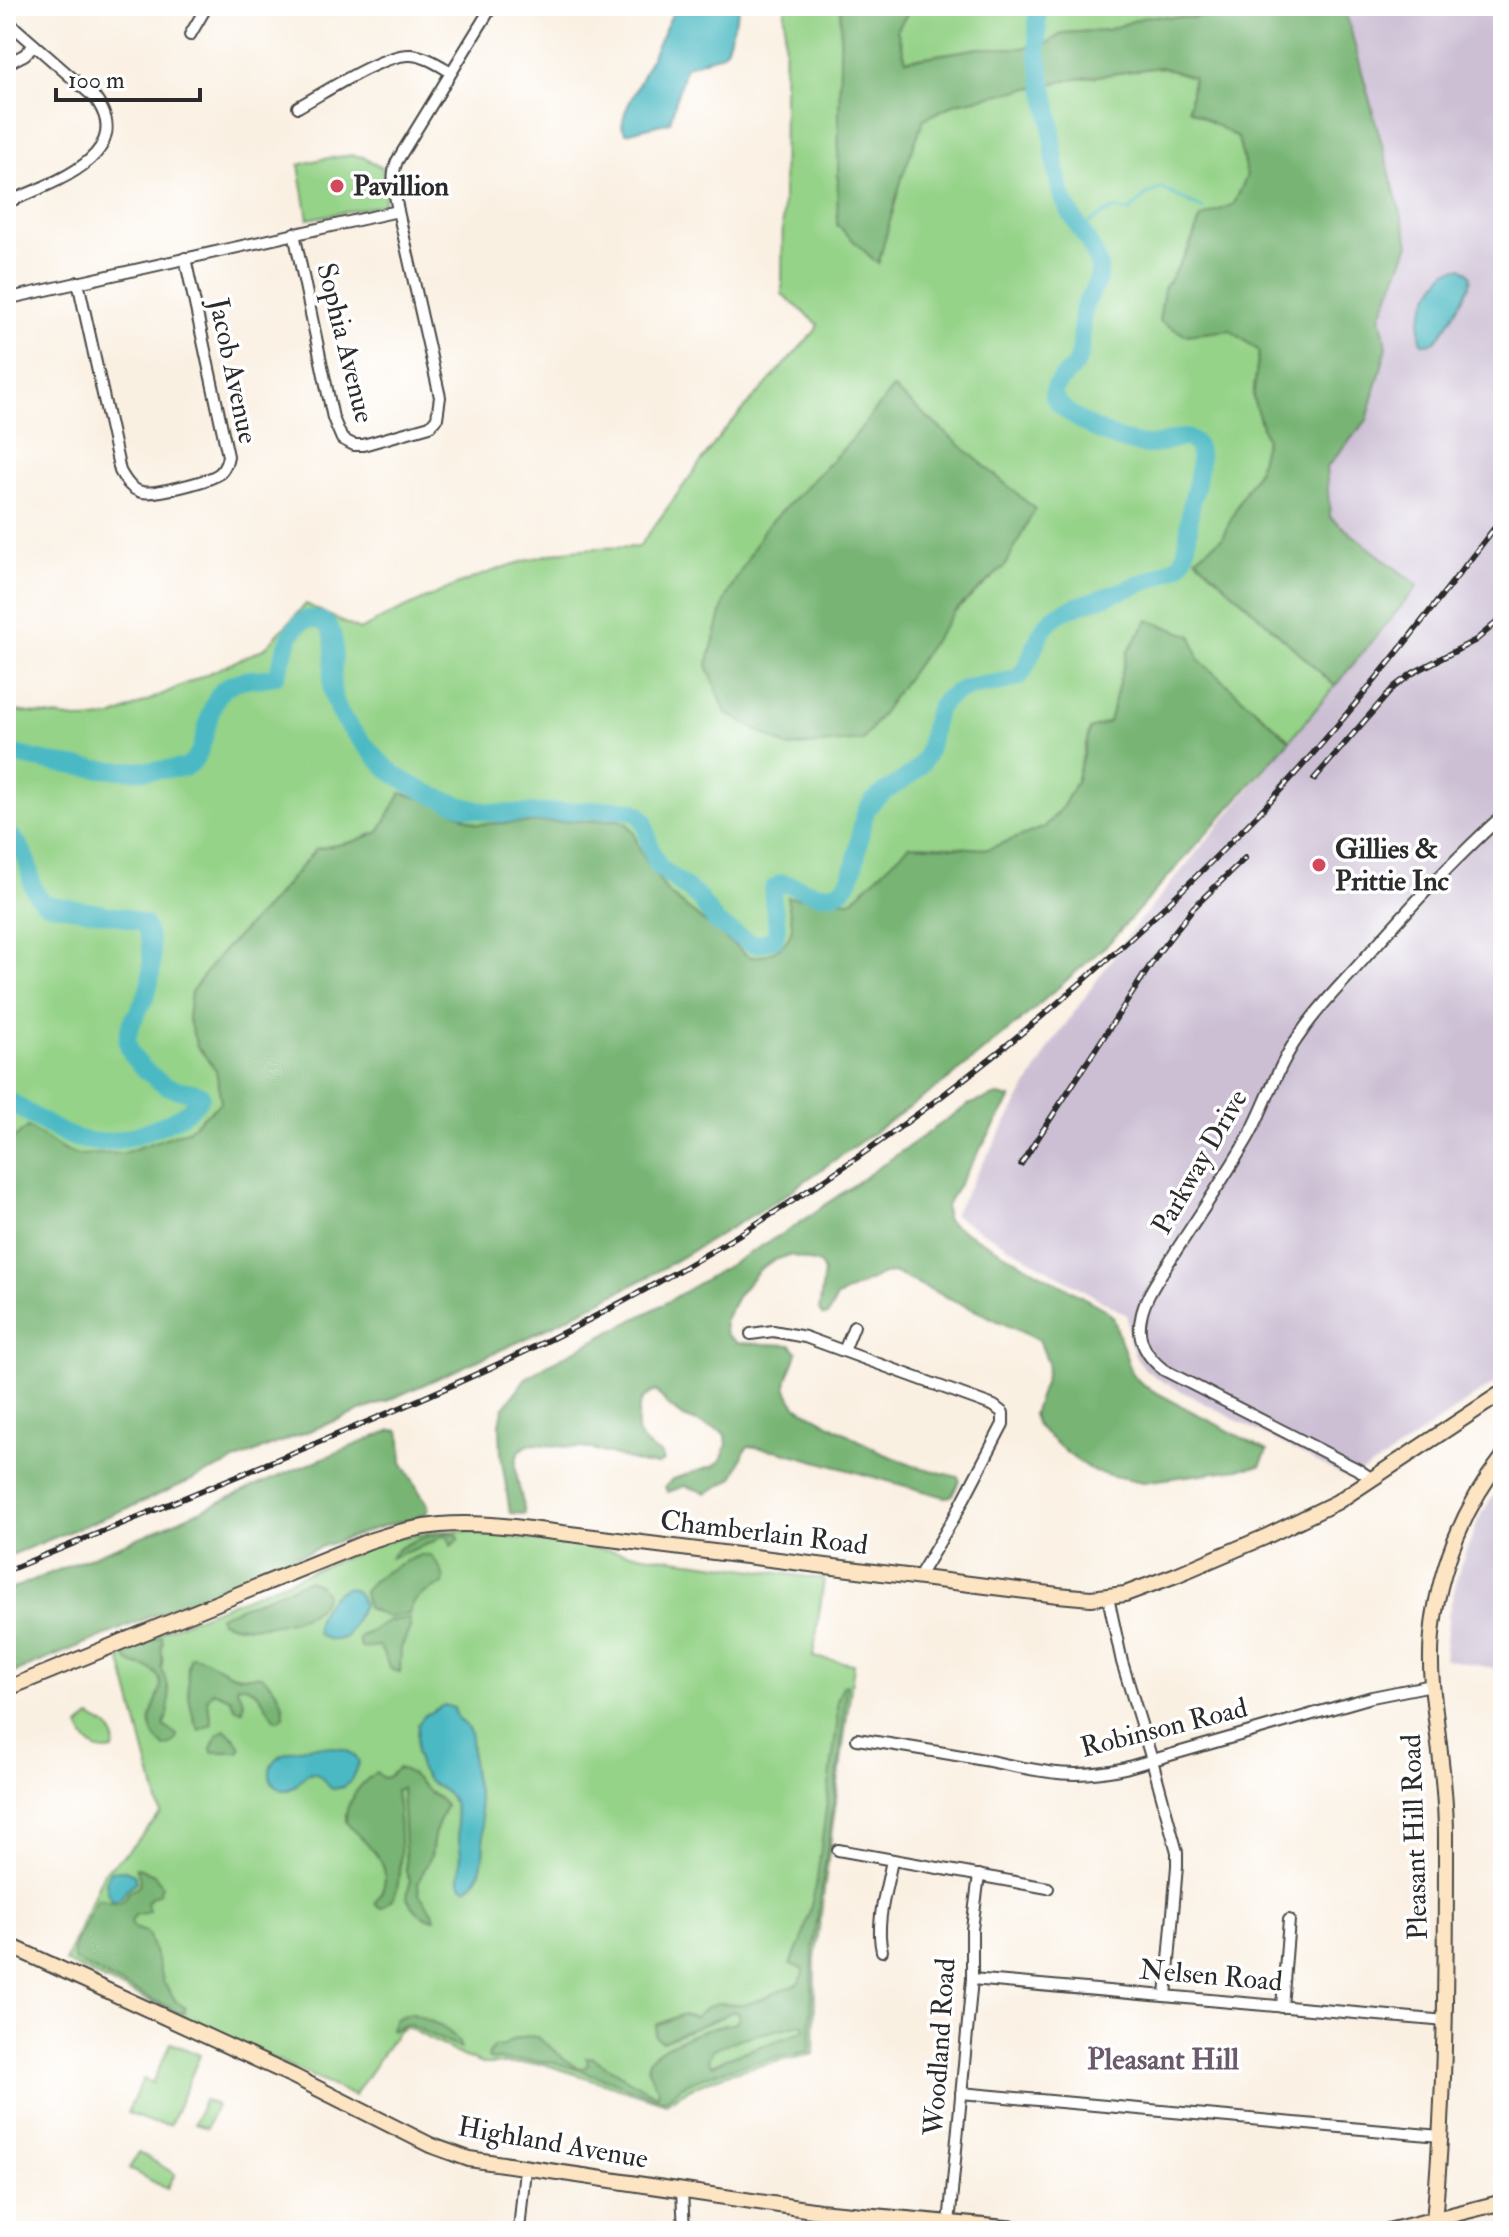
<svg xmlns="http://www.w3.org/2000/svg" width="1509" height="2237" viewBox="0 0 1509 2237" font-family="'IM FELL Double Pica',serif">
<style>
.built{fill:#edd1e9}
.industrial{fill:#ccbfd4}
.green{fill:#95d388;stroke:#607f5a;stroke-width:2;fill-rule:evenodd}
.forest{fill:#78b574;stroke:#527050;stroke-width:2;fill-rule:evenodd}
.water{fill:#4bb9c3;stroke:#3b7277;stroke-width:2}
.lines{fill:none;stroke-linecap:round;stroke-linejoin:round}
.stream{stroke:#4bb9c3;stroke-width:3}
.river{stroke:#4bb9c3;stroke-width:18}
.street-casing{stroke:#4a4946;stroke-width:14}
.secondary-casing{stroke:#4a4946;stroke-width:18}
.street{stroke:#fff;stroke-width:10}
.secondary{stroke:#fde5c4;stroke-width:14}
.rail-casing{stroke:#2b2b2b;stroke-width:6}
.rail{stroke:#fff;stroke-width:3;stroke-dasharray:9;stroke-linecap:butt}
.poi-dot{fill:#d1495b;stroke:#fff;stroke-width:3}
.labels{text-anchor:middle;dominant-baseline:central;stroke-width:7;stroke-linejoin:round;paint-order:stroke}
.poi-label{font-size:28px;font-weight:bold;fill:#2b2b2b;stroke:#fff;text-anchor:start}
.street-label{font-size:28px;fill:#2b2b2b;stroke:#fff}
.neighbourhood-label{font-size:30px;font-weight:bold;fill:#6b5a6b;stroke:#fff}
</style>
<rect width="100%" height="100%" fill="#fff"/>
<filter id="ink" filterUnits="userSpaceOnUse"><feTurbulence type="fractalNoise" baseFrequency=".0125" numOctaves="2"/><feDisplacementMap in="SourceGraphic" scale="16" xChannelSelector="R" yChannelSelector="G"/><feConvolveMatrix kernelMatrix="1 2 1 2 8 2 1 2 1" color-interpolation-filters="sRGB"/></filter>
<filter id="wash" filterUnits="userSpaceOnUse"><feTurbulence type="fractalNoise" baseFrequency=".006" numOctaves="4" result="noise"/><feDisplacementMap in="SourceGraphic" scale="32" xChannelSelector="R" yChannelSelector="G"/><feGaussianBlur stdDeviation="1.8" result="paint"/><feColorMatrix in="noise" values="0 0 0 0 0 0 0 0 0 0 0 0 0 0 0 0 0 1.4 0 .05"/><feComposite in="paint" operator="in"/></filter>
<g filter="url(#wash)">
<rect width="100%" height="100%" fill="#faf0e2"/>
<!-- built -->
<path class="built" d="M797,2220L889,2231H798Z"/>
<!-- industrial -->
<g class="industrial">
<path d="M1344,6H1503V1379L1475,1396L1384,1459L1349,1479L1162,1381L1146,1370L1135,1356L1129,1338L1127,1315L953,1215L1051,1045L1133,929L1418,586L1330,517L1326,468L1367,420L1387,347L1379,317L1409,244Z"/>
<path d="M1503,1481V1670L1444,1659L1449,1611L1460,1566L1481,1515Z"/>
</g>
<!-- green -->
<g class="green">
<path d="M785,6H841L840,69L878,264L903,174L924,118L956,103L1069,80L1160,67L1193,77L1189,109L1238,138L1247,176L1234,204L1201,218L1188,250L1164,289L1185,335L1230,330L1259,351L1253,398L1266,439L1257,472L1240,500L1222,538L1196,558L1335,686L1290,740L1199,660L1122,674L1109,722L1090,729L1076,782L1062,808L1045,827L988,849L919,845L776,980L668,893L640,851L633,831L626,823L617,820L477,824L454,812L379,832L352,842L316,849L263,911L222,1102L155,1185L57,1147L6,1171V710L85,720L112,717L265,648L306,604L359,630C425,598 493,565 565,551C589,547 615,548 639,547L722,433L816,330L818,324L782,294ZM893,388L1005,566L954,612L862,740L764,529L851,441Z"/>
<path d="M912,6H1251L1192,18L1147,16L1108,30L1063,33L1046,44L1022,48H980L906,60L897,30Z"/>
<path d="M353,155L363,157L383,168C384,179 390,197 381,205L308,219L299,165L322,159Z"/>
<path d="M437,1531H466L824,1579L813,1657L854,1664L815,1959L814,2054C763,2065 709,2072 666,2103L544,2064H482L462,2056L407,2027L398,2031L354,2096L65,1962L104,1872L127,1852L161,1814L118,1649L381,1543L400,1538Z"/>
<path d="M90,1717C105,1725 120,1730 113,1750C95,1755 85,1742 79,1727Z"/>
<path d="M171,2043L200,2055L170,2125L153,2123L127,2113L143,2079L152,2083Z"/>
<path d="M204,2100L216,2105L207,2128L194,2124Z"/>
<path d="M139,2152L175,2174L167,2189L129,2169Z"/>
</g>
<!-- forest -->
<g class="forest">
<path d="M841,6H912L897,30L906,60L980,48H1022L1046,44L1063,33L1108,30L1147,16L1192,18L1251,6H1344L1409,244L1380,317L1387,347L1367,420L1326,468L1330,517L1418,586L1335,686L1196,558L1222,538L1240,500L1257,472L1266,439L1253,398L1259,351L1230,330L1185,335L1159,321L1164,289L1188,250L1201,218L1234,204L1247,176L1238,138L1189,109L1193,77L1160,67L1069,80L956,103L924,119L903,174L878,264L837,225Z"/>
<path d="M893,388L1035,509L1005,566L954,612L863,740L788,747L726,713L707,665L725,599L764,529L851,441Z"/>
<path d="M1148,620L1192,636L1199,660L1290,740L1109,943L1020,1021L948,1080L778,1200L646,1278L525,1339L389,1400L255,1452L133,1506L6,1557V1145L28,1127L63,1150L77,1155L124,1153L188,1130L221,1102L216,1070L197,1046L188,1018L191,992L220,954L274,899L316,849L352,842L379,832L401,793L440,804L477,824L618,820L626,823L633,831L640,851L668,893L749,957C768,957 792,946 792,924C791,915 788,906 787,897L851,901L910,845L988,849L1045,827L1062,808L1076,782L1090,729L1109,722L1127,653Z"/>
<path d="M997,1095L1011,1098L946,1206V1219L951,1224L1106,1310L1113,1317L1132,1374L1144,1386L1267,1451L1260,1466L1143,1482L1094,1472L1068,1454L1036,1425L1033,1414L1045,1380L1048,1363L1039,1340L895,1273L883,1274L837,1297L828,1315L823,1316L819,1311L824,1272L820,1264L790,1255L772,1261L759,1270L738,1295L724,1321L726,1334L737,1343L791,1345L797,1352C791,1379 777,1378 796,1406L882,1453L919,1467L958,1477L960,1481L951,1496L945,1497L780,1451L748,1446C740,1456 740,1470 732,1478C725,1484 715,1488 707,1493L685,1486L668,1492L665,1487L672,1479L714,1466L721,1460L727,1445L726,1436L721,1431L684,1417L669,1406L656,1391C642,1396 639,1403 638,1417C638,1418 637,1430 637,1431C640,1442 653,1450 662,1455L663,1461L658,1465L644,1464L592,1449L533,1444C501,1449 523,1493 525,1514L510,1513L501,1454L500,1425L503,1409L526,1378L547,1365L662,1305L795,1226L968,1105Z"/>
<path d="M392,1430L399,1431L401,1439L402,1462L429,1508L425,1515L377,1528L318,1548L6,1676V1591L145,1535L267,1481Z"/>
<path d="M447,1533L457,1534L459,1539L451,1546L449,1538L442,1536L433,1542L390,1558C399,1543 430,1534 447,1533Z"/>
<path d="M420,1555H431C437,1563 446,1574 443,1584C428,1591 413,1596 409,1614L388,1617L367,1608L364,1592C373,1575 403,1562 420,1555Z"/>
<path d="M309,1580L319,1585L326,1594C323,1600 320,1606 315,1610C294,1625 244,1632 221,1621L219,1616Z"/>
<path d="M409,1618L410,1628L401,1648L400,1672L392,1670C385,1663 385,1652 378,1646L363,1648L359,1645V1637L372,1631L387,1621Z"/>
<path d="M161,1636L163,1642C159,1654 165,1658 161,1667C172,1690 171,1703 164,1726L177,1735C177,1742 172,1745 165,1747C131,1721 169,1697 159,1678C149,1660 130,1671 125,1655L133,1648Z"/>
<path d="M191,1656C206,1657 216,1667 229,1673C240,1678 251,1675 262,1676C274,1686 285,1700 284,1716L279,1720H275C263,1704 260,1686 237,1685V1690L244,1701L243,1710L236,1709L230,1698L213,1691L207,1700L212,1724L200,1730C189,1717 184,1670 191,1656Z"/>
<path d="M847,1685L839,1766L813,1950L810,2051C768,2060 724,2066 684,2085C677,2089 672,2096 664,2100C627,2088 590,2071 551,2062C531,2058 509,2063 489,2059L488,2056L493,2047L504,2046L512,2040L527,2036L537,2037L578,2069L586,2067L588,2063L586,2057H591L645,2089L658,2095L659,2090C654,2082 646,2071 649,2061C656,2046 718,2023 734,2024L740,2018L738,2012L732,2011L724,2016L662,2041L655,2036L656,2025L683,2014L695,2017L706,2008L717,2003L745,2005L764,1998L798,1983L804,1974L803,1969L790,1964L801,1944L816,1886L837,1725V1701L843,1686ZM801,2024H804L805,2029L793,2035L726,2058L713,2065L708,2061L712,2050L739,2039Z"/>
<path d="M225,1730L235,1738L241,1748L238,1752H212L211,1748L218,1734Z"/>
<path d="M397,1768C413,1770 418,1784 430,1792C436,1797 441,1799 446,1805L434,1835L431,1856L418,1883L419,1894L433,1912L435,1919C423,1919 413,1908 407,1898L410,1881L406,1872L402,1788L396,1790C400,1821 403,1858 397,1889C395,1897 388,1904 381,1908L375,1904C376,1900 379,1896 381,1893C397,1861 362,1843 346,1822C344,1802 361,1783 376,1772L383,1778L388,1777Z"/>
<path d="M136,1867L154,1875L162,1885L159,1894L152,1897L147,1903L149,1912L135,1915L131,1922C133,1930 139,1929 146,1932L149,1936L164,1983L176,2001L185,2008V2013L177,2012L73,1960L75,1944L97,1900C106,1898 113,1905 122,1902L130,1891L139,1885L140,1880Z"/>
<path d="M410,2013C428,2019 457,2030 461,2049L408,2024L393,2030L391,2029L395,2019Z"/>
</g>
<!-- water -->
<g class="water">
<path d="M676,6H740L726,50L722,54L685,67L670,122L626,133L622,126L625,112Z"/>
<path d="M1462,267C1466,270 1470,272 1471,277C1472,287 1443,334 1435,341C1428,345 1429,344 1422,343C1414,319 1431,288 1447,271Z"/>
<path d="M346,1588C358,1589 360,1595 363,1605L346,1637C335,1642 327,1641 317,1633C315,1614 328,1595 346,1588Z"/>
<path d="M444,1705L454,1708C456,1722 467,1722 470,1733C473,1744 471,1758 473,1770C477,1799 498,1868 467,1888L462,1886L459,1878L461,1854L454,1803L449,1795L428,1780L423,1773L420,1768L416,1753L418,1724L425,1715Z"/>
<path d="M314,1746C330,1747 352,1746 359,1763C354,1778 350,1790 332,1788C327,1785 324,1779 318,1775C303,1766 297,1796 280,1789C274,1786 270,1780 270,1774C269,1752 298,1749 314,1746Z"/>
<path d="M125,1870L134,1874L136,1882L126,1890L120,1899L113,1901C106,1894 104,1879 110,1871Z"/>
</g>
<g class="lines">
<!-- stream -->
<path class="stream" d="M1079,230L1103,214L1116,209L1129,212L1145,196L1161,188L1203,209"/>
<!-- river -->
<g class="river">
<path d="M6,751C22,757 38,759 54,763C99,771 140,773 185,768C212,754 201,703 228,686C245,675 260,682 276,675C285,659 290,608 321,621C343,631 330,671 332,689C335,712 351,730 366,746C376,758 388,771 402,779C427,795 469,811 499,813C537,815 577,810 615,809L633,811L639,815L644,821L650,847L659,867L698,897L717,923L750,943L758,944L774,939C782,922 770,907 773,889L782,883C798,885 812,896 829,894C865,891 853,825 870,805C884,787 914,780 925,758C935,738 929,711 949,697C972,680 994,688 1019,677C1035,659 1034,631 1056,616C1069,607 1086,603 1101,598C1122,591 1143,584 1163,574C1168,571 1175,568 1179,565C1190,555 1188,521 1191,506C1195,490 1212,438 1183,438C1171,438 1160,446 1148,445C1120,444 1066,419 1053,395C1056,377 1069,377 1077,362C1085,346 1079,326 1084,308C1088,294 1100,284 1099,269C1097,247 1069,218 1061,193C1053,166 1054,137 1049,109C1046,93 1041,77 1039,61C1036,43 1038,24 1037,6"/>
<path d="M6,832C14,840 22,847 26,858C33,876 28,893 47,904L123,917L144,924C154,943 154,978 145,998C139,1011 125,1029 128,1044C131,1060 148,1073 160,1082C177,1094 189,1088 201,1095C195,1110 177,1118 162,1125C86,1158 71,1139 6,1099"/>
</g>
</g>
</g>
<g filter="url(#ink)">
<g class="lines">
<defs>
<g id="street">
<path d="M6,20L95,98C139,157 46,185 6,203"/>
<path d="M190,35L207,6"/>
<path d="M6,64L24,55L34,46"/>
<path d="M298,107C324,93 384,53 411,55C426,56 439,65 451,72"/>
<path d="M294,233L333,418L342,439L354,445H363L430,426L437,418L440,397L398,211C395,194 390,178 397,161L492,6"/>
<path d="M78,282L120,471C125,480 131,490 142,492C154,495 211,481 220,473C225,468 227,462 228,456L185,258"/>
<path d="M6,299L398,211"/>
<path d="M751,1334L773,1331L805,1337L994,1406L1003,1413V1424L955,1516L918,1578"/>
<path d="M844,1351L854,1326"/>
<path d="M1372,1479L1359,1470L1164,1370C1148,1358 1136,1340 1141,1318C1145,1295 1162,1274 1174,1254C1199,1215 1226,1176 1249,1136C1267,1102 1278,1064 1301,1033C1319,1006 1343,983 1364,959C1408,909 1453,860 1503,815"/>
<path d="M1108,1597L1122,1662L1152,1760L1177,1852V1866L1166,1996"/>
<path d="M857,1739C896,1745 934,1751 973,1758C1030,1768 1066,1782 1125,1768L1372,1697L1432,1685"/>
<path d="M838,1850L1048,1888"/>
<path d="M882,1951C875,1922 887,1888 892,1860"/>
<path d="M972,1979L1446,2021"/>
<path d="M1282,2007L1289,1920"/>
<path d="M961,2093L1440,2136"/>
<path d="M682,2191L684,2231"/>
<path d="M949,2224L972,1979V1929L979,1875"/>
<path d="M519,2231L525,2168"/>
</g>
<g id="secondary">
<path d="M6,1689L369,1541C422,1523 458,1521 514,1527L1058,1595L1091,1598L1125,1594L1176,1575L1265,1537L1337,1502L1503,1392"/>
<path d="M6,1944L293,2076L430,2145L469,2159L819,2211L1039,2231"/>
<path d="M1388,2231L1503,2202"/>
<path d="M1433,2231C1446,2099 1446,1968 1446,1836C1446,1785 1437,1735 1432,1684C1425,1605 1454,1519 1503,1457"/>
</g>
</defs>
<!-- street casing -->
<use href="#street" class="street-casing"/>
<!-- secondary casing -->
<use href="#secondary" class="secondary-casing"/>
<!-- street -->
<use href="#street" class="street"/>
<!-- secondary -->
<use href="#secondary" class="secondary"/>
<defs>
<g id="rail">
<path d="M1314,779L1394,687L1413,673L1476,640L1503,617"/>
<path d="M1021,1164L1159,952L1193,908L1245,858"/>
<path d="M6,1571C93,1536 179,1500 266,1464C378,1418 491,1371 598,1315C845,1185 1066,1014 1259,813C1347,720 1425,618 1503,517"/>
</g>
</defs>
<!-- rail casing -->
<use href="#rail" class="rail-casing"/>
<!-- rail -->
<use href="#rail" class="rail"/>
</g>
</g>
<!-- markers -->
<g class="poi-dot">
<circle cx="337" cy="186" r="8"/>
<circle cx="1319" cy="865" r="8"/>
</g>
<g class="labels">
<!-- poi labels -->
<g class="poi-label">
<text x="353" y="186">Pavillion</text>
<text x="1335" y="849">Gillies &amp;<tspan x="1335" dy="32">Prittie Inc</tspan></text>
</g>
<!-- street labels -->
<g class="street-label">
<text transform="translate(345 343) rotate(76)">Sophia Avenue</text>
<text transform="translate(233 371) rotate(78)">Jacob Avenue</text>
<text transform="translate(1200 1162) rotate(-60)">Parkway Drive</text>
<text transform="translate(764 1533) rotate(7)">Chamberlain Road</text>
<text transform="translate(1164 1728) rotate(-14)">Robinson Road</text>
<text transform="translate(1415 1837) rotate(-92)">Pleasant Hill Road</text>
<text transform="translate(1211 1976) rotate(5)">Nelsen Road</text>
<text transform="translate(940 2047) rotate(-86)">Woodland Road</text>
<text transform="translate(553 2143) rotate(10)">Highland Avenue</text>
</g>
<!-- neighbourhood labels -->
<g class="neighbourhood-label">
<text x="1163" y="2059">Pleasant Hill</text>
</g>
</g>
<!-- margin -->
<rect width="1509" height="2237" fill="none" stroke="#fff" stroke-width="32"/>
<!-- scale -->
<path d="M56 88v12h144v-12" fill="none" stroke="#2b2b2b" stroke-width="4"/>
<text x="68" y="88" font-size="24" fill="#2b2b2b" stroke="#ffffff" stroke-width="6" paint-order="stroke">100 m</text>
</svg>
